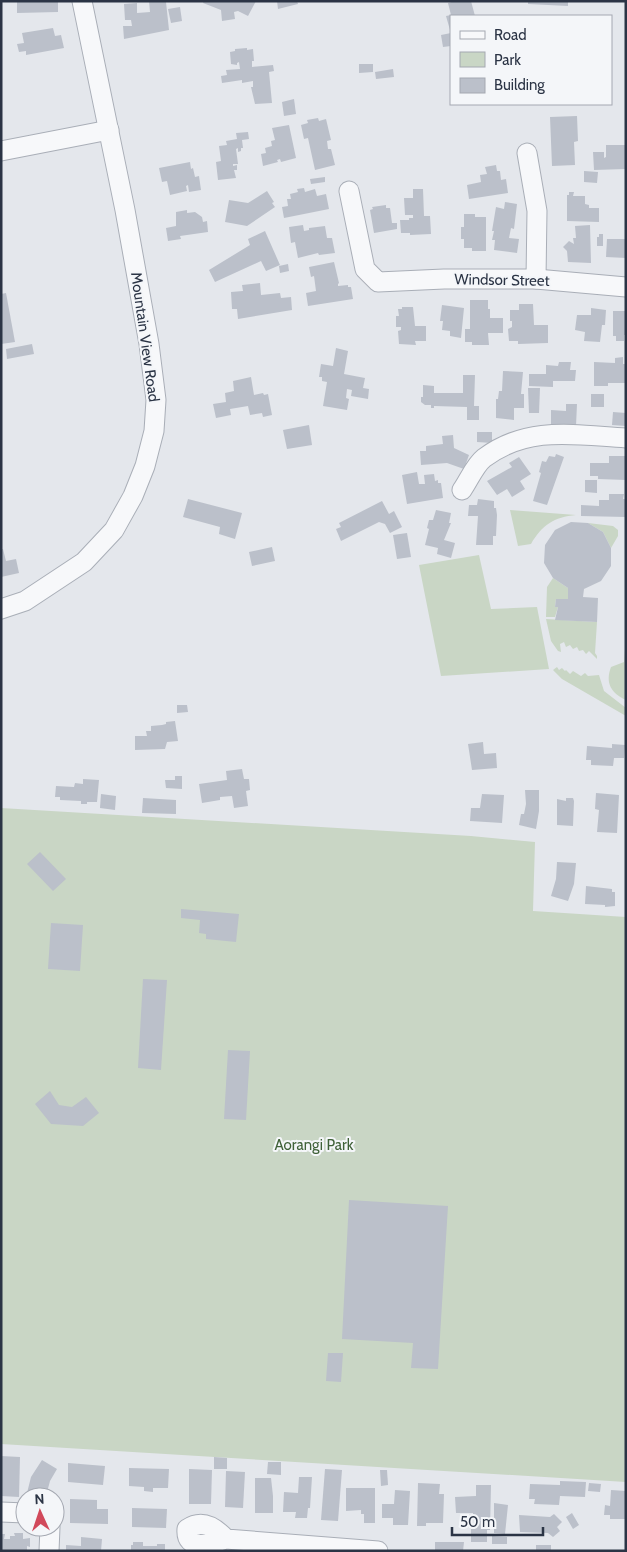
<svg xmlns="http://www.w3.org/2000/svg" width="627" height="1552" viewBox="0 0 627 1552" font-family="Cabin,sans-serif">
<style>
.green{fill:#c9d6c5}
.building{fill:#bbc0ca}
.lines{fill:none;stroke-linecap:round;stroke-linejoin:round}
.minor-casing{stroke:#a9aeb7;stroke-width:21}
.minor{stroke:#f7f8fa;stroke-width:19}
.labels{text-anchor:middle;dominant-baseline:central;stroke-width:4;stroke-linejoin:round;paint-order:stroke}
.street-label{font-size:15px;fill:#2b3445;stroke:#f4f6f9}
.park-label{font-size:15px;fill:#3f6138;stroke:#f4f6f9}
</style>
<rect width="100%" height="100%" fill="#e4e7ec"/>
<!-- green -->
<g class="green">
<path d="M510,510L576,515C554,517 542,525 531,544L518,546Z"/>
<path d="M588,523L613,526L618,530V536L611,548L603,532Z"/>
<path d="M479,555L491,609L537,607L549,669L441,676L419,565Z"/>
<path d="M553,578L568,588V599H556L555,607H558L555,617H546L547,587Z"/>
<path d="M546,619L597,622L595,653L597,656V659L589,651L586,654L583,650L579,651L577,647L573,649L570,645L566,647L564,642L560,644L561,652L558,651L551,641Z"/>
<path d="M626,637V700C611,693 605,683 611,667L624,662Z"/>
<path d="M557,667L559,670L562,668L565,671L566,670L570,674L573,671L581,676L585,673L588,676L599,675L604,691L626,708V716L562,679L553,670Z"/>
<path d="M1,808L471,836L535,842L533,911L626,917V1482L1,1444Z"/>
</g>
<!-- building -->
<g class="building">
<path d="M28,1H58V12L17,13V2Z"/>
<path d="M149,1L166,2L169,30L124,39L123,26H132L131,20H125L124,4L137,3V13L150,12Z"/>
<path d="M204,1H256L248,16L238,11L234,12L235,19L222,21L221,10L203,3Z"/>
<path d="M277,1H297L298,4L278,9Z"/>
<path d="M455,1H471L475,16H451L450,30L446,16L451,15L448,3Z"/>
<path d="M528,1H568V6L528,4Z"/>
<path d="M180,7L182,21L171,23L168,9Z"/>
<path d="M53,28L55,36L61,35L64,48L26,55V51L19,52L17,44L24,43L22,33Z"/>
<path d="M451,33V46L443,47L441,35Z"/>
<path d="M247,48V50L253,49L254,61H252V67L273,65L274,71L269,72L272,103L255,104L251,87H253V81L242,83V80L222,83L221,76L227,75L226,70L240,69L239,62L237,63V65L231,64L230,52L235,51V49Z"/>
<path d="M359,64H373V72L359,73Z"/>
<path d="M393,69L394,77L376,79L375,72Z"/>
<path d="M294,99L296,114L284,116L282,102Z"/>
<path d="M577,116L578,141L574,142L575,165L552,166L550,117Z"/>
<path d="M318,118L319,121L326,119L331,140L327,141L328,149H331L335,165L315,170L308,138L304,139L301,125L308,123L307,120Z"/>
<path d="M289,125L296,158L281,162L280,159L277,160L278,162L263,166L261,154L266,153L265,148L272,146L271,141L275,140L272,128Z"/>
<path d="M248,132L249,139L242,140L243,148H241V151L238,152V148L236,149L238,164H233V166L237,165V170H234L236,178L218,180L216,162L221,161L219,146L227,145L226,141L237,139L236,133Z"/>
<path d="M606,145H626V169L594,170L593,152H604V158L606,157Z"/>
<path d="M190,162L191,169L193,168L195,177L199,176L201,190L189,192L188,185L186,186L187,191L170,195L167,181L162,182L159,168Z"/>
<path d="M496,165L497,171H500L501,180L506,179L508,193L469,199L467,185L481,182L480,175L487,174L485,167Z"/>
<path d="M584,171L598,172L597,183L584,182Z"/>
<path d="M325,177V182L311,184L310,179Z"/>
<path d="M304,188L305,192L315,189L317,196L326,194L329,209L284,218L282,207L288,206L287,199H291L290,194L298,192L297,189Z"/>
<path d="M413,189H423L424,216H430L431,234L410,235V233H401L400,220H409V218H413V215H405L404,198H413Z"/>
<path d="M267,191L274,202L272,203L275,207L247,226L225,222L229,200L248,203Z"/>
<path d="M569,192H574L573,196H585V204L589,205V208H599V222L567,221V195H569Z"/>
<path d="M505,202L517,204L514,229L511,228L509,238L519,239L517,253L494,250L495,240H492L494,231H492L496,207L504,209Z"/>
<path d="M386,205V208H390L392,223H397V229L374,233L370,210L373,209L372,207Z"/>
<path d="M187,210V213L195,212L202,217L203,222L207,221L208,232L180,236L181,239L168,241L166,228L176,226V212Z"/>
<path d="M464,214H475V217H486V251H472V248H464V239H461V227H464Z"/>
<path d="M303,225L304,231L309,230V228L325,226L327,238H332L335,253L319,255L318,253L298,258L295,242L291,243L289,227Z"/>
<path d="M590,225L591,263L568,262L567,251L563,247L569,241L574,244L573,238H576L575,226Z"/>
<path d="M265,231L280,265L266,271L261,261L215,282L209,270L250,245L248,239Z"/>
<path d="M599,234H603V246H597V237H599Z"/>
<path d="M607,239H626V258L606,257Z"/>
<path d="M334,262L339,283L338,284V286L348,285V287H351L353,299L308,306L306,293L316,291L314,276L311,277L309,267Z"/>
<path d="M288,264L289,271L280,273L279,266Z"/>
<path d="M260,283L261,295L280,293L281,298L291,297L292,310L238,319L237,309H232L231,292L243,291L242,285Z"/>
<path d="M6,293L15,342L1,344V294Z"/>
<path d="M470,300H488V309H490V318H503V333H488L489,345H472V342H465V329H470Z"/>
<path d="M519,304H533L534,325H548V343L518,344V341H509L508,329L512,327V321H510V310H519Z"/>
<path d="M442,305L464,308L461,338L450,336V331L442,330L443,321H440Z"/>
<path d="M402,307H413L415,326H426V341H415L416,345L399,344L398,331L401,330V327H396V316H399L398,309H402Z"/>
<path d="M591,308L606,310L605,325H602L600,342L584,341L585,332L575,330L577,315H591Z"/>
<path d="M613,311H626V335H624V341H616V336H613Z"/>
<path d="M32,344L34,354L7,359L6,349Z"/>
<path d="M336,348L348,351L344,374L365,378L363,388L369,389L368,399L351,396L352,390L347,389L346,398L349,399L347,410L323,406L327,382L322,381V377H319L321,364L333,366Z"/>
<path d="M623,357V364H626V383H608V386H594V362L615,363V358Z"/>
<path d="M559,362H571L570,370H576L575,381H553V387L529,386V374H546V365L558,366Z"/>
<path d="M503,371L523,372L521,394H524V408H514V420L496,418V399H498L499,391H502Z"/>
<path d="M463,375H475L474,406H479V420H467V407L434,406V408H431V405H425L421,402V397H423V385L434,386V393H463Z"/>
<path d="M251,377L254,395L263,393L264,395L268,394L272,415L263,417L262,413L250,415L248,406L230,409L231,415L216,418L213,404L226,402L225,393L234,391L233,381Z"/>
<path d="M528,388H540L539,413H529Z"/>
<rect x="591" y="394" width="13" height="13"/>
<path d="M566,404H577L576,426L551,425V410L566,411Z"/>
<path d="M613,412L626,413V426L612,425Z"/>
<path d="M309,425L312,445L287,449L283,430Z"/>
<path d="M477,432H492V443L477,442Z"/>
<path d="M453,435L454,448L469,455L464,469L447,463L421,465L420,451H426V446L443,444L442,436Z"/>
<path d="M556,454L564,457L547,505L533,501L541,473L539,472L542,461L546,462L549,456L555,457Z"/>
<path d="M609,456H626V480L598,479V476H590V463H609Z"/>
<path d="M519,457L531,474L520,481L525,489L512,497L507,489L497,495L487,481L512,467L509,463Z"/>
<path d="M417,472L419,484H425L424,475L434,474L435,481L438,480V483H441L443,498L407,504L402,475Z"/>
<path d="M585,480H597V493L585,492Z"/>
<path d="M609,494H624L623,499H626V517L581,516V505L599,506V500H609Z"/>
<path d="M188,499L242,513L235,539L219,534L220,527L183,517Z"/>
<path d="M478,499L494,501V508H496L497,515L496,536H493V545H476L478,516H468L469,505H477Z"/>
<path d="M382,501L389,514L394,511L402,527L390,533L385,524L379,522L341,541L336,529L341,527L339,523Z"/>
<path d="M436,510L451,513L449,523H451L444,540L455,543L451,558L437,554L438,548L425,545L429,529L427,528L429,520H433Z"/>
<path d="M571,522L588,523L603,532L611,548V566L601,581L584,589L583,597L598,598L597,622L555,620L558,607H555L556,599H568V588L553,578L544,563L545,545L555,530Z"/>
<path d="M407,533L411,557L397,559L393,535Z"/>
<path d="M272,547L275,561L252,566L249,552Z"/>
<path d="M1,549H3L6,561L16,559L19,573L1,577Z"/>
<path d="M177,705H187L188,712L177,713Z"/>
<path d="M175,721L178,741L167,742L165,749L135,750V736H147L146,731H151V726L162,725L166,724V722Z"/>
<path d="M483,742L484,754L496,753L497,768L472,770L468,744Z"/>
<path d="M612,744L625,745L624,758H614L613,766L591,765V760H586L587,746L612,748Z"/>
<path d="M242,769L244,779H249L250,790L246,791L248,806L234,808L232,796L220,797V800L202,803L199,784L227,780L226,771Z"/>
<path d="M175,776H182V789L166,788L165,780H175Z"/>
<path d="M83,779L99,780L97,802H87V804H81V801L60,800V797H55L56,786L74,787L75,783L83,784Z"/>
<path d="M525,790H539V811L536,829L519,825L521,814H524L526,804Z"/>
<path d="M596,793L619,795L617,833L597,832L599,810L595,809Z"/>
<path d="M101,794L116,796L115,810L100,808Z"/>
<path d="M482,794L504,795L502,823L470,821L471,808H480Z"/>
<path d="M143,798L176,800V814L142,813Z"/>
<path d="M566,798H573L574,801L573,826L557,825V799L566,801Z"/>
<path d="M40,852L66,879L53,891L27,864Z"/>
<path d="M557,862L576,863L574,884L568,901L551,896L556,879Z"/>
<path d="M586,886L612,889V892H615V906L605,907V905L585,904Z"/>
<path d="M181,909L239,914L236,942L206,939V934L199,933L200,920L181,918Z"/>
<path d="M51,923L83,925L80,971L48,969Z"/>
<path d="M143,979L167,980L161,1070L138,1068Z"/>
<path d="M228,1050L250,1051L246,1120L224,1119Z"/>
<path d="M50,1091L59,1105L72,1107L86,1097L99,1113L83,1126L51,1124L35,1104Z"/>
<path d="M349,1200L448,1206L438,1369L411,1368L413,1343L342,1339Z"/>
<path d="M328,1353H343L341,1382L326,1381Z"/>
<path d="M1,1456L20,1457L19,1497L1,1496Z"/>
<path d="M214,1457L227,1458V1469H214Z"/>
<path d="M42,1460L57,1469L50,1481L46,1496L27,1493L31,1477Z"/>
<path d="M268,1462H281V1475L267,1474Z"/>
<path d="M68,1463L105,1466L103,1485L68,1482Z"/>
<path d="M129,1468L169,1469L168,1488H153V1492L144,1491V1487L129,1486Z"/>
<path d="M189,1469L212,1470L211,1504H189Z"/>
<path d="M325,1469L342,1470L338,1521L321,1520Z"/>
<path d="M380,1470H387L388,1485L381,1486Z"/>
<path d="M226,1471L245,1472L243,1508L225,1507Z"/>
<path d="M299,1477H312L310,1508H308L307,1518H295L296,1512H283L284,1492L298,1493Z"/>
<path d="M255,1478H271L273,1496V1513H255Z"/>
<path d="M560,1481L586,1482L585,1497L560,1496L559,1505L534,1504L535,1499H529L530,1484L560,1485Z"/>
<path d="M418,1483L440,1484L439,1494H444L443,1523H426V1526H417Z"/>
<path d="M589,1483L601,1484L600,1492L588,1491Z"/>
<path d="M476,1485H491L490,1530H487V1542H471V1529H475V1516H473V1513H456L455,1497L476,1496Z"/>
<path d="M346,1488H375V1523H364V1514H361V1510L346,1511Z"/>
<path d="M395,1490L410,1491L408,1525H393V1518H382V1504H394Z"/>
<path d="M611,1490L626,1491V1519H610V1515H604L605,1505L610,1506Z"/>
<path d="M70,1499L97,1500V1509H108V1524L70,1523Z"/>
<path d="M494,1503L508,1505L505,1534L494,1533Z"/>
<path d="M132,1508L167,1509L166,1528L132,1527Z"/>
<path d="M572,1513L579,1525L573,1529L566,1517Z"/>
<path d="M554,1514L562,1522L557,1527L560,1531L553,1537L548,1533L520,1532L519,1515L550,1517Z"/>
<path d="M14,1533H23V1539L30,1538V1547L27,1546V1551H1V1534H5L4,1539H10V1536H15Z"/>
<path d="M492,1536L507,1537V1544H492Z"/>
<path d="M81,1537L102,1539L101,1551H66V1545L81,1546Z"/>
<path d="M133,1542H143V1546H157V1544H165V1551H131V1545H133Z"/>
<path d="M435,1542H464L463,1551H435Z"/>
<rect x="536" y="1545" width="15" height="6"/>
</g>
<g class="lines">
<defs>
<g id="minor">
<path d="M1,151L109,130"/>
<path d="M527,153L537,211L536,279"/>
<path d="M349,191L365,269L378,282L444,279H536L626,287"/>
<path d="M462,490C469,480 475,465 484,458C528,425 575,435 626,438"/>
<path d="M1,609L25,601L84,562L114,530L133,496L145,466L154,431L156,400L149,344L125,210L82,1"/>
<path d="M1,1512L25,1513"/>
<path d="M226,1539C215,1527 202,1519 187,1529C185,1552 211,1544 226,1539L378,1551"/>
<path d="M49,1551L50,1527"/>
</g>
</defs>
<!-- minor casing -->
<use href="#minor" class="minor-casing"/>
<!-- minor -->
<use href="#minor" class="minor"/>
</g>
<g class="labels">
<!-- street labels -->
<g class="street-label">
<text transform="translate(502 280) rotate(1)">Windsor Street</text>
<text transform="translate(145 337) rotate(82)">Mountain View Road</text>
</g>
<!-- park labels -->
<g class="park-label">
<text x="314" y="1145">Aorangi Park</text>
</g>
</g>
<!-- border -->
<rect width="627" height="1552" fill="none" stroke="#2b3445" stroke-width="5"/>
<!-- legend -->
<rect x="450" y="15" width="162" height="90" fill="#f4f6f9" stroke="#a4a8b1"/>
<rect x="460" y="31" width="25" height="8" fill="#f7f8fa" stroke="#a4a8b1"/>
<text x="494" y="40" font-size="15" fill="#2b3445">Road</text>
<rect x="460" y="52" width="25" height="15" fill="#c9d6c5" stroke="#a4a8b1"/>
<text x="494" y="65" font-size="15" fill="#2b3445">Park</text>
<rect x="460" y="78" width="25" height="15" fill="#bbc0ca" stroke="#a4a8b1"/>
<text x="494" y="90" font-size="15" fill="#2b3445">Building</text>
<!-- north arrow -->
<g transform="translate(40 1512) rotate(357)"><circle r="24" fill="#f4f6f9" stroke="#a4a8b1"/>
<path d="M0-4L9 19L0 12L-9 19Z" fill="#d1495b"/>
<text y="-8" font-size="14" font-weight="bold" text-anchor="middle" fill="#2b3445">N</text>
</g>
<!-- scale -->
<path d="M452 1527v8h91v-8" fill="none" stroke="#2b3445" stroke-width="2.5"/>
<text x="460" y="1527" font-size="15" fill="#2b3445" stroke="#f4f6f9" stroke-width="4" paint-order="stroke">50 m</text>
</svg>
